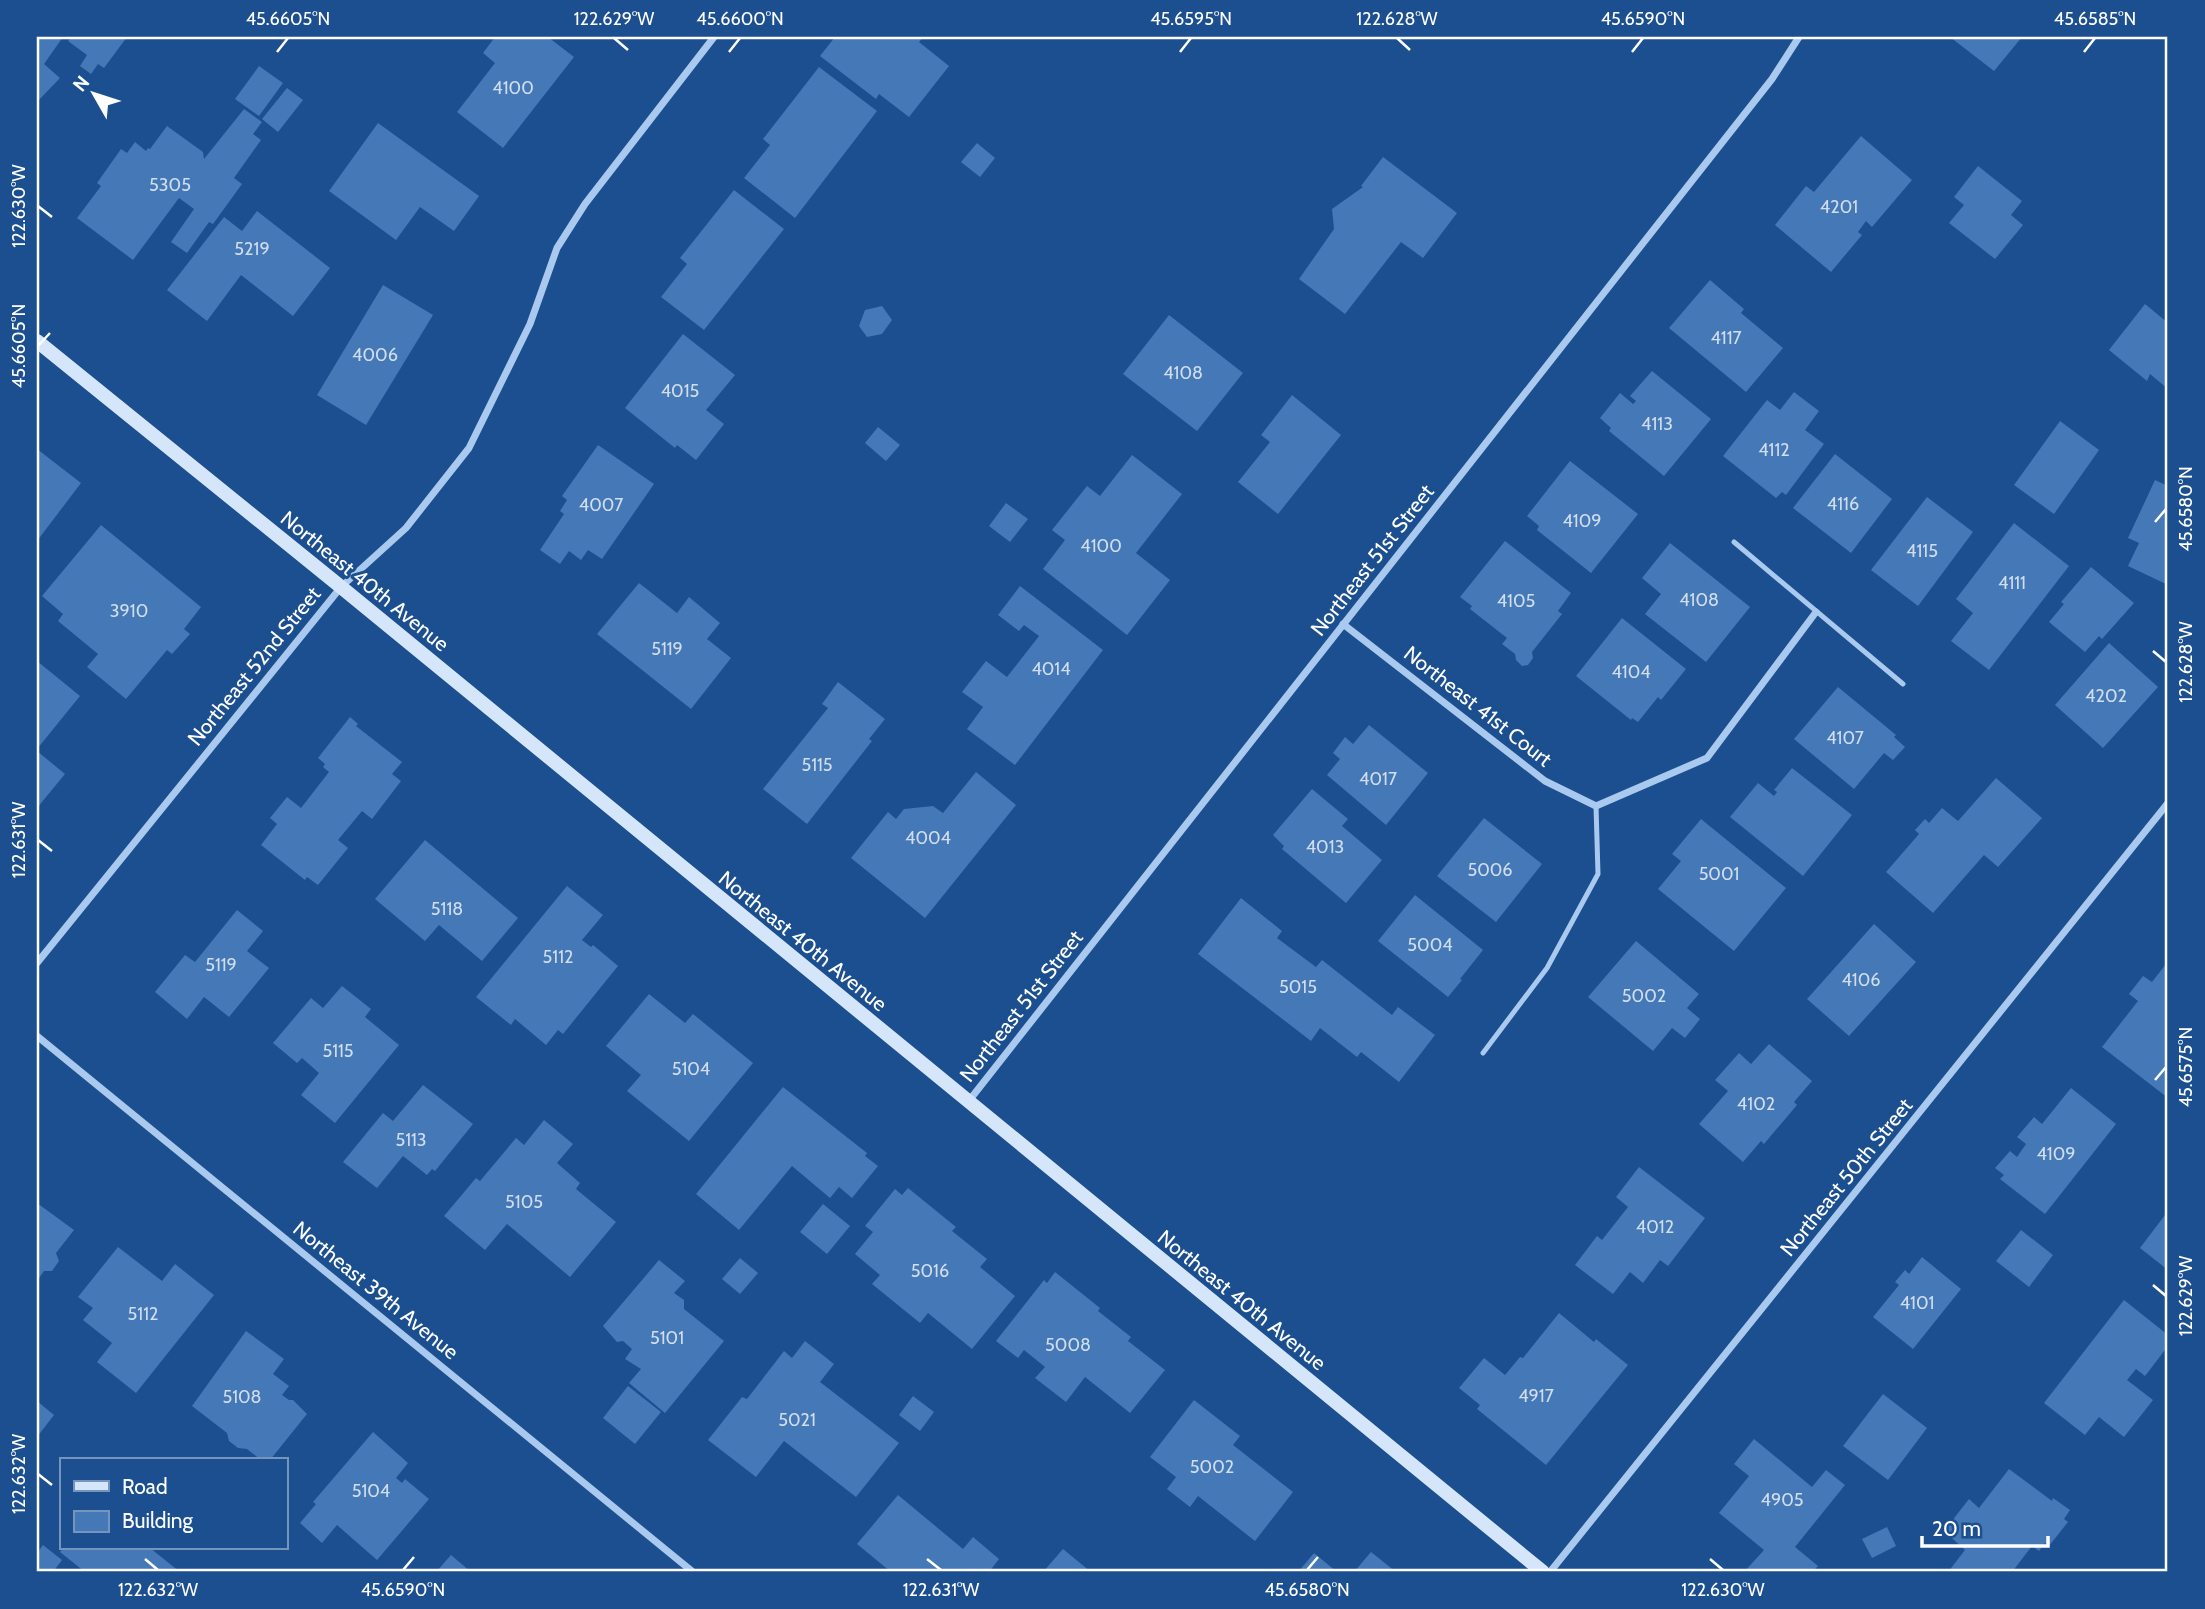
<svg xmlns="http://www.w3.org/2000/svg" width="2205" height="1609" viewBox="0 0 2205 1609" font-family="Cabin,sans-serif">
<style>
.building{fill:#4478b7}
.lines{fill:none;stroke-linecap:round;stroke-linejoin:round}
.lane{stroke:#a9c9ee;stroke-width:5}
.street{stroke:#a9c9ee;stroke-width:7}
.secondary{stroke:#d6e6fa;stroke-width:14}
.ticks{fill:none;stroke:#fff;stroke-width:2.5}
.labels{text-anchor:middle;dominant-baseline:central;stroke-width:6;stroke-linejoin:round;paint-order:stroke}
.number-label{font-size:18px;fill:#d0dded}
.street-label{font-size:21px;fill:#fff;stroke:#1b4f8f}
.neatline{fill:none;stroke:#fff;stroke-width:2.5}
.ticks-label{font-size:18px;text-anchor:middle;fill:#fff}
</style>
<rect width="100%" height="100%" fill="#1b4f8f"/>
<!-- building -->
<g class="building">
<path d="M37,37H63L44,64L60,78L37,102Z"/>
<path d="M72,37H127L104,68L98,64L91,74L80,66L87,55L68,41Z"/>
<path d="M495,37H548L574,57L503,148L457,112L495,63L483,53Z"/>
<path d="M835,37H923L919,42L949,66L909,117L879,94L876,99L820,56Z"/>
<path d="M1950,37H2022L1994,71Z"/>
<path d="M259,66L283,83L259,116L235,99Z"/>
<path d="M819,67L877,111L795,218L744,178L770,145L763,139Z"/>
<path d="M287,88L303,100L278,132L262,119Z"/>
<path d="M244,109L262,122L253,134L261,140L234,178L242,184L213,224L209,222L187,253L171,242L194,209L179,198L133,260L77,218L101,186L97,183L121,149L127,153L135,142L146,151L148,148L150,149L167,126L203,152L204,159Z"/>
<path d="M378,123L479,196L454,231L420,207L396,240L329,191Z"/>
<path d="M1861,136L1912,180L1872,227L1866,221L1858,232L1862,235L1831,272L1775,225L1806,186L1814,192Z"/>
<path d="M977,143L995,158L980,177L961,162Z"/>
<path d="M1383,157L1457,213L1423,258L1401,242L1345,314L1299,279L1334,229L1332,209L1363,187L1361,186Z"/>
<path d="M1978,166L2022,201L2011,215L2023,225L1995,259L1949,223L1964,205L1954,197Z"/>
<path d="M734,190L784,229L704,330L661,297L687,264L680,258Z"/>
<path d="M257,211L330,268L293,316L241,275L207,321L167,290L224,217L242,231Z"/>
<path d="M1710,280L1744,309L1741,313L1783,348L1746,392L1669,328Z"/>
<path d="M383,285L433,315L366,425L317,395Z"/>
<path d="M2145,304L2168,323V389L2150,374L2147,381L2109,350Z"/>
<path d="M882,306L892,320L882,334L867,337L859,326L865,310Z"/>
<path d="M1169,315L1243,373L1197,431L1123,374Z"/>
<path d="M683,334L735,375L706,410L724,424L696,460L677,445L675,448L625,408Z"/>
<path d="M1652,371L1711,419L1664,476L1609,431L1611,428L1600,418L1620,393L1633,404L1636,401L1630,396Z"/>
<path d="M1794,392L1819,411L1805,430L1824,444L1786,495L1782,492L1776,498L1723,456L1767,400L1780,410Z"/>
<path d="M1292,395L1341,435L1278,514L1238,482L1270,442L1261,435Z"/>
<path d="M2060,421L2099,450L2054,514L2014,485Z"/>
<path d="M878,427L900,445L886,461L865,443Z"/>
<path d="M598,445L654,484L602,559L588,550L581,560L569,551L560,564L540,550L564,514L560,511L567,500L562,496Z"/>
<path d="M37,449L81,483L37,541Z"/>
<path d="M1835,454L1892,499L1851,553L1793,508Z"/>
<path d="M1132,455L1182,494L1136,553L1170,580L1127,635L1043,569L1065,540L1052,530L1087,486L1100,496Z"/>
<path d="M1570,461L1638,514L1591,573L1537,530L1539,526L1527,516Z"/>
<path d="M2155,480L2168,486V585L2128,566L2139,543L2128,538Z"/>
<path d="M1927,497L1973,532L1918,606L1871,570Z"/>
<path d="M1006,503L1028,519L1010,542L989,526Z"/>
<path d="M2014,523L2069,566L1989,670L1951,641L1973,613L1956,599Z"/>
<path d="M101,525L201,607L184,629L190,634L172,654L167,650L126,699L87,667L98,654L58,621L63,614L42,596Z"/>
<path d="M1505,541L1571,593L1558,611L1562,614L1532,652L1533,658L1528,665L1522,666L1516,660L1515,654L1502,644L1507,638L1470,609L1472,606L1460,597Z"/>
<path d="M1670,543L1750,607L1706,662L1645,614L1661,594L1642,578Z"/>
<path d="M2091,567L2134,603L2102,639L2099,636L2085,652L2049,622L2064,604L2061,602Z"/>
<path d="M639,583L677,613L689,597L720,623L707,639L731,658L691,709L597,634Z"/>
<path d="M1020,586L1103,650L1015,765L967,729L983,707L962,692L986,661L1007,677L1039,636L1024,625L1019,631L998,615Z"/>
<path d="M1622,618L1686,669L1661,700L1658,697L1638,722L1632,718L1631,720L1576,676Z"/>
<path d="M2109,643L2158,687L2103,748L2055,705Z"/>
<path d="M37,661L80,696L37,749Z"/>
<path d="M838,682L885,719L869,739L872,741L807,824L763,789L828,708L822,704Z"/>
<path d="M1838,687L1896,735L1894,737L1905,747L1893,760L1884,753L1854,789L1794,739Z"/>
<path d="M350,717L358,724L356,726L402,762L392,774L401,781L372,819L362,811L338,840L348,848L318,885L307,877L305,880L261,845L277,824L270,818L287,797L301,808L329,772L323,767L325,764L318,758Z"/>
<path d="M1369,725L1428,773L1386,825L1327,775L1340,759L1333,753L1345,737L1353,744Z"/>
<path d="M37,751L65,774L37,808Z"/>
<path d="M1792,768L1852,815L1803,876L1730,817L1758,783L1774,796L1777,792L1774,790Z"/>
<path d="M976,772L1016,805L925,918L851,858L888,812L896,819L904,809L933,806L943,813Z"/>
<path d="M1996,778L2042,818L1998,867L1984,855L1933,913L1886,872L1919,834L1915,830L1925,819L1929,823L1942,808L1958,821Z"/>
<path d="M1312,789L1348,819L1342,826L1382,860L1346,903L1282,849L1284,846L1273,835Z"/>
<path d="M1484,818L1542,864L1496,922L1437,876Z"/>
<path d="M1701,819L1786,888L1734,951L1658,889L1681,861L1672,854Z"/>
<path d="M425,840L518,918L482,961L439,925L425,941L375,899Z"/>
<path d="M567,886L603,915L582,940L591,947L593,945L618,966L563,1034L558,1030L546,1045L515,1019L511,1025L476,997Z"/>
<path d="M1415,895L1483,950L1460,979L1462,980L1448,997L1378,941Z"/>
<path d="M1241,898L1282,931L1277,938L1316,967L1322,960L1392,1015L1398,1007L1435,1035L1399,1082L1361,1052L1357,1057L1320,1028L1311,1041L1198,954Z"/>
<path d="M237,910L263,931L247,951L269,968L229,1017L204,997L187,1019L155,992L185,955L195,962Z"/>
<path d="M1874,924L1916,962L1849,1036L1807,999Z"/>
<path d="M1636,941L1699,994L1687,1008L1700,1019L1685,1038L1672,1028L1653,1051L1588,997Z"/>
<path d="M2166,964L2168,966V1098L2102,1047L2138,1001L2129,994L2143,976L2152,982Z"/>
<path d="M342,986L371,1009L365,1017L399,1045L335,1123L301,1095L319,1073L302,1058L297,1063L273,1043L311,998L323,1008Z"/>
<path d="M649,994L685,1023L693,1014L753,1063L689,1141L627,1091L641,1075L606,1046Z"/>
<path d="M1769,1044L1812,1081L1794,1102L1797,1105L1764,1144L1761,1141L1743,1162L1699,1124L1728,1091L1715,1080L1739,1053L1751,1064Z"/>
<path d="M423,1085L473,1124L435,1171L432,1169L427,1175L403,1156L377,1188L343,1162L383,1113L393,1121Z"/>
<path d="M783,1087L867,1153L865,1156L878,1166L852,1198L839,1187L830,1198L792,1166L739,1230L696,1194Z"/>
<path d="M2071,1088L2116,1124L2045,1214L2000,1179L2004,1175L1995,1168L2010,1151L2017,1157L2026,1144L2017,1137L2034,1117L2042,1124Z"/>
<path d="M544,1120L573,1144L557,1163L580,1183L576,1189L616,1222L570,1277L507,1224L485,1250L444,1216L476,1178L480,1181L516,1138L524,1145Z"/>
<path d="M1639,1167L1705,1218L1668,1266L1660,1260L1643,1283L1630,1272L1613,1294L1575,1265L1597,1236L1602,1240L1628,1207L1616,1197Z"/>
<path d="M908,1188L956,1227L952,1231L987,1259L980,1267L1015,1296L972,1349L928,1313L920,1323L872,1284L880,1275L855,1254L873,1232L865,1226L895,1189L902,1195Z"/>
<path d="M37,1203L74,1230L56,1253L59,1261L52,1271H44L37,1281Z"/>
<path d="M823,1204L850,1226L827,1254L800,1232Z"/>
<path d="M2168,1211V1270L2140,1248Z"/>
<path d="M2021,1230L2053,1255L2029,1287L1996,1261Z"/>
<path d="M118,1247L162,1281L175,1264L214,1295L136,1393L97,1362L112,1343L83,1320L93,1308L78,1297Z"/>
<path d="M1922,1257L1961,1289L1913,1349L1873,1317L1899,1285L1895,1282L1905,1270L1909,1274Z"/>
<path d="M740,1258L758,1273L740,1294L722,1279Z"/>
<path d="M659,1260L685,1281L674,1293L684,1300V1309L724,1341L665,1413L629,1383L641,1369L625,1359L632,1349L623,1341L617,1342L603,1326Z"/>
<path d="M1055,1272L1100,1308L1098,1311L1131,1337L1128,1341L1165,1370L1130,1413L1085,1377L1066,1402L1035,1378L1045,1367L1024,1350L1018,1358L996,1341L1044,1280L1047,1283Z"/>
<path d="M2124,1300L2168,1335V1346L2145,1376L2136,1369L2127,1380L2153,1400L2124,1437L2099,1417L2085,1435L2044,1403Z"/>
<path d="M1559,1313L1594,1342L1596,1339L1628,1365L1546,1465L1477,1409L1480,1405L1459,1388L1484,1358L1505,1375L1520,1357L1523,1358Z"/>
<path d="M246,1331L284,1359L273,1374L289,1386L282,1395L289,1400H293L307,1414L270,1460H261L247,1449L238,1448L229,1441L227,1433L192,1406Z"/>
<path d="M805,1341L834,1364L820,1382L899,1443L856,1497L784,1441L756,1477L708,1440L742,1397L747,1399L784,1351L792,1358Z"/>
<path d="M628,1386L661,1412L635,1444L603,1418Z"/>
<path d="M1883,1394L1927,1428L1888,1480L1843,1446Z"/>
<path d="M913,1396L934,1412L920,1431L899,1415Z"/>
<path d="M1194,1400L1240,1436L1233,1445L1293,1492L1255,1541L1198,1496L1190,1507L1167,1489L1176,1477L1150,1457Z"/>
<path d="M37,1401L54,1415L37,1437Z"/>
<path d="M373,1432L408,1463L396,1478L402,1483L405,1479L429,1499L377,1560L337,1525L322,1543L300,1523L316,1504L313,1502Z"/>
<path d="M1754,1439L1812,1487L1826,1470L1845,1485L1795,1547L1818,1566L1812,1572H1744L1764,1550L1719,1513L1749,1476L1734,1464Z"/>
<path d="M2009,1469L2052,1501L2053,1498L2070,1510L2064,1519L2068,1522L2049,1546L2045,1543L2039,1551L2032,1546L2012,1572H1948L1965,1550L1944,1531L1969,1499L1979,1508Z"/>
<path d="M898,1495L963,1549L973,1537L999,1559L989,1572H891L857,1544Z"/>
<path d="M1887,1527L1896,1546L1872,1558L1862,1539Z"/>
<path d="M43,1545L62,1560L53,1572H37V1553Z"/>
<path d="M63,1548H150L180,1572H85L60,1552Z"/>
<path d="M1063,1549L1091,1572H1043Z"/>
<path d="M1371,1552L1396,1572H1354Z"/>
<path d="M1314,1553L1337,1572H1298Z"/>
<path d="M451,1555L471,1572H436Z"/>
</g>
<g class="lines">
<!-- lane -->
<g class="lane">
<path d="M1734,542L1903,684"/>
<path d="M1483,1053L1547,968L1598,874L1596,806"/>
</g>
<!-- street -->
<g class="street">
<path d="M1343,624L1545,781L1596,806L1707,758L1816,612"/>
<path d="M37,963L341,587L406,528L469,448L530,324L557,248L585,204L714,37"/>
<path d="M37,1036L693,1572"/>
<path d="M968,1102L1772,79L1799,37"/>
<path d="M1550,1572L2168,803"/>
</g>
<!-- secondary -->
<path class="secondary" d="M37,341L341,587L1543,1572"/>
</g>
<!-- ticks -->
<path class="ticks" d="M614,38L628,50M1397,38L1410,50M277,52L288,38M729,52L740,38M1180,52L1191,38M1632,52L1643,38M2084,52L2095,38M38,206L52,217M38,346L50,333M2155,522L2166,509M2153,651L2166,662M38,840L52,851M2155,1080L2166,1067M2153,1285L2166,1296M38,1474L52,1485M145,1559L158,1570M927,1559L941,1570M1710,1559L1723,1570M403,1570L414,1557M1307,1570L1318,1557"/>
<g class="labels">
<!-- number labels -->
<g class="number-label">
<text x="513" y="88">4100</text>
<text x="170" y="185">5305</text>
<text x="1839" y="207">4201</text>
<text x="252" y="249">5219</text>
<text x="1726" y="338">4117</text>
<text x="375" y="355">4006</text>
<text x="1183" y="373">4108</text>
<text x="680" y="391">4015</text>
<text x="1657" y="424">4113</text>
<text x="1774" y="450">4112</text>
<text x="1843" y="504">4116</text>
<text x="601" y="505">4007</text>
<text x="1582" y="521">4109</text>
<text x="1101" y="546">4100</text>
<text x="1922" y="551">4115</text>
<text x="2012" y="583">4111</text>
<text x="1699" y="600">4108</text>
<text x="1516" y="601">4105</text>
<text x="129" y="611">3910</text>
<text x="667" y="649">5119</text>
<text x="1051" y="669">4014</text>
<text x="1631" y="672">4104</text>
<text x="2106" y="696">4202</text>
<text x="1845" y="738">4107</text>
<text x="817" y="765">5115</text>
<text x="1378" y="779">4017</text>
<text x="928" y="838">4004</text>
<text x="1325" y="847">4013</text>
<text x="1490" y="870">5006</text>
<text x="1719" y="874">5001</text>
<text x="447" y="909">5118</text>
<text x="1430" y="945">5004</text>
<text x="558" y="957">5112</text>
<text x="221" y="965">5119</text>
<text x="1861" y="980">4106</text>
<text x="1298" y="987">5015</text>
<text x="1644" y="996">5002</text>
<text x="338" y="1051">5115</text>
<text x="691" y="1069">5104</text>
<text x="1756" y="1104">4102</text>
<text x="411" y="1140">5113</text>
<text x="2056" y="1154">4109</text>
<text x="524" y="1202">5105</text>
<text x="1655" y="1227">4012</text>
<text x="930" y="1271">5016</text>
<text x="1917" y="1303">4101</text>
<text x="143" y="1314">5112</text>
<text x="667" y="1338">5101</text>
<text x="1068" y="1345">5008</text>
<text x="1536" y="1396">4917</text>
<text x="242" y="1397">5108</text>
<text x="797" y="1420">5021</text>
<text x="1212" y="1467">5002</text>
<text x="371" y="1491">5104</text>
<text x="1782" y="1500">4905</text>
</g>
<!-- street labels -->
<g class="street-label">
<text transform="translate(1372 560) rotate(-52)">Northeast 51st Street</text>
<text transform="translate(365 581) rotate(39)">Northeast 40th Avenue</text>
<text transform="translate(254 666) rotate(-51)">Northeast 52nd Street</text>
<text transform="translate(1478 706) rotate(38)">Northeast 41st Court</text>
<text transform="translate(803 941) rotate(39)">Northeast 40th Avenue</text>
<text transform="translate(1021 1006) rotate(-52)">Northeast 51st Street</text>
<text transform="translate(1846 1177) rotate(-51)">Northeast 50th Street</text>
<text transform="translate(376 1290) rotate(39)">Northeast 39th Avenue</text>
<text transform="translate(1242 1300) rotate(39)">Northeast 40th Avenue</text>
</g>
</g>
<!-- border -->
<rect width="2205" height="1609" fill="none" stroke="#1b4f8f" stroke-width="77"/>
<!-- legend -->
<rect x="60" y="1458" width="228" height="91" fill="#1b4f8f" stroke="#7695bc" stroke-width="2"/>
<rect x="74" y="1481" width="35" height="10" fill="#d6e6fa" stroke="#7695bc" stroke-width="2"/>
<text x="122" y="1494" font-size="21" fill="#ffffff">Road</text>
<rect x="74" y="1511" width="35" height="21" fill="#4478b7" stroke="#7695bc" stroke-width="2"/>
<text x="122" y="1528" font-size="21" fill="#ffffff">Building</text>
<!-- north arrow -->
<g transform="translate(94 94) rotate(309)" stroke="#1b4f8f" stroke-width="5" paint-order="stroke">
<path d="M0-5L12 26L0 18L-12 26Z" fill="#ffffff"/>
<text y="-10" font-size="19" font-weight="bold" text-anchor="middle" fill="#ffffff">N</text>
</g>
<!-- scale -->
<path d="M1922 1536v10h126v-10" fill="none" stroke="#ffffff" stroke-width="3.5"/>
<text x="1932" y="1536" font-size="21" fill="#ffffff" stroke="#1b4f8f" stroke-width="5" paint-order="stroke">20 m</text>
<rect x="38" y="38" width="2128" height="1532" class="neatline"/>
<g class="ticks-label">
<text x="288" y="25">45.6605°N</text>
<text x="614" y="25">122.629°W</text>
<text x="740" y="25">45.6600°N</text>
<text x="1191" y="25">45.6595°N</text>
<text x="1397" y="25">122.628°W</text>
<text x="1643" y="25">45.6590°N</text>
<text x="2095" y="25">45.6585°N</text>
<text transform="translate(19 206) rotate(-90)" y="6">122.630°W</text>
<text transform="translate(19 346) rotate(-90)" y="6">45.6605°N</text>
<text transform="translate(2186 509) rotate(-90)" y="6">45.6580°N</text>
<text transform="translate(2186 662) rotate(-90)" y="6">122.628°W</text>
<text transform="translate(19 840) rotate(-90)" y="6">122.631°W</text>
<text transform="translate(2186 1067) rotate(-90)" y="6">45.6575°N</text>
<text transform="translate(2186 1296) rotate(-90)" y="6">122.629°W</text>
<text transform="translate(19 1474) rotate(-90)" y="6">122.632°W</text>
<text x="158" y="1596">122.632°W</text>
<text x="403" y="1596">45.6590°N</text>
<text x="941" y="1596">122.631°W</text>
<text x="1307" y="1596">45.6580°N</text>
<text x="1723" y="1596">122.630°W</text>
</g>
</svg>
